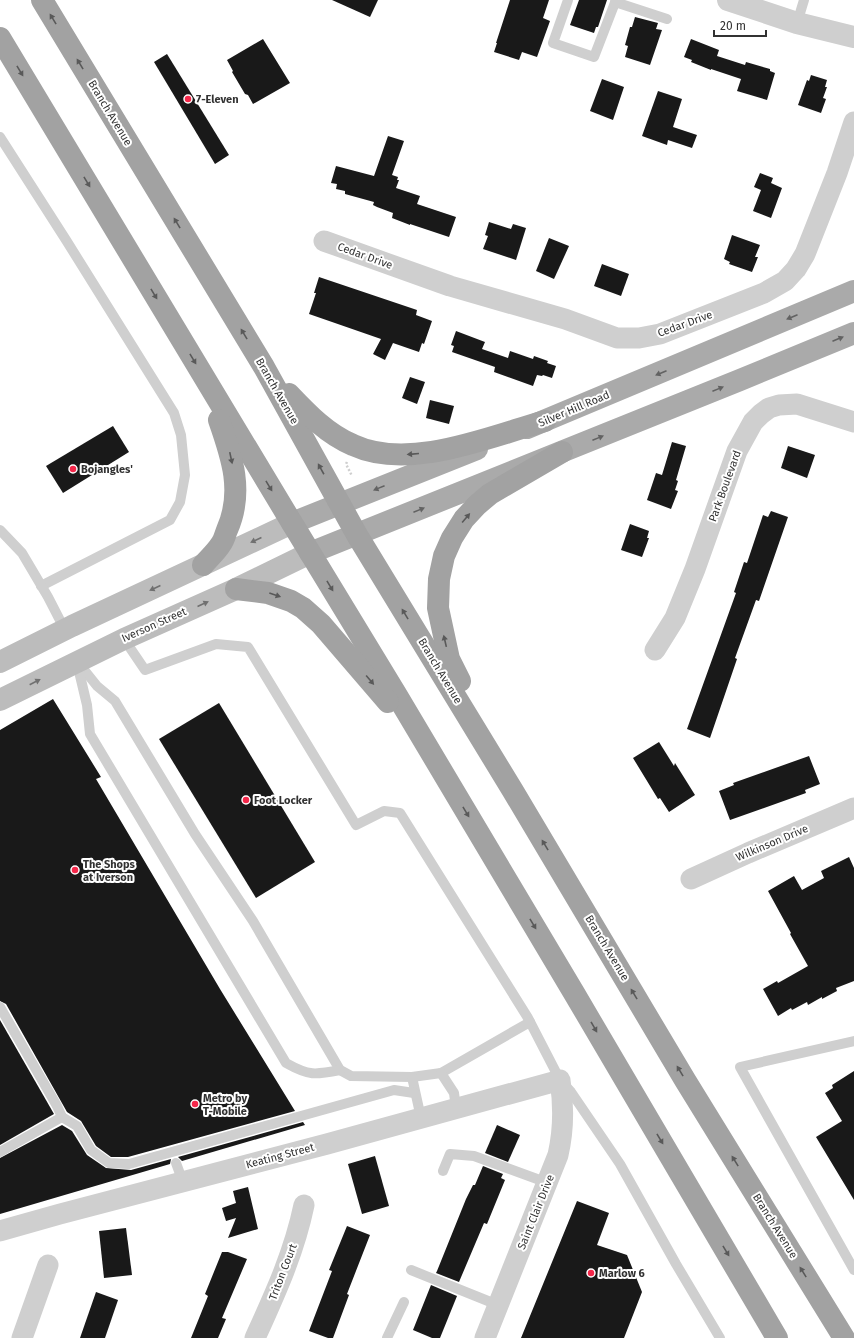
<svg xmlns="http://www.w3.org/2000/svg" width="854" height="1338" viewBox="0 0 854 1338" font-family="'Fira Sans',sans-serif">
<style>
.building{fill:#191919}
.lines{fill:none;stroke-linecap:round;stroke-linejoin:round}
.path{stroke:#cfcfcf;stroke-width:2.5;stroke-dasharray:2 2;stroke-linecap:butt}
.service{stroke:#cfcfcf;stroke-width:10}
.minor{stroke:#cfcfcf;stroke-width:21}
.tertiary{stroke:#cfcfcf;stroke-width:22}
.secondary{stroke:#bcbcbc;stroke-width:22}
.primary{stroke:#aaa;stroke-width:22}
.trunk{stroke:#a2a2a2;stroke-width:22}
.oneway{fill:#595959}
.oneway2{fill:#626262}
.oneway3{fill:#707070}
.poi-dot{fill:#f5274a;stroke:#fff;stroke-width:1.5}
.labels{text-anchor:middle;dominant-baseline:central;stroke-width:4;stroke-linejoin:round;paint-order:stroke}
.poi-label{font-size:11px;font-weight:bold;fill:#323232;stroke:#fff;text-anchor:start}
.street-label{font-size:11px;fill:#323232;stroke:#fff}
</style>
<rect width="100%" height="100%" fill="#fff"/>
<!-- building -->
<g class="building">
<path d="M332,0H378L370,17Z"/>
<path d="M510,0H549L543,18L550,21L537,57L522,52L519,60L494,52L497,43H496Z"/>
<path d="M579,0H607L598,27H596L594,33L570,25Z"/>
<path d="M635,17L658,23L656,29L662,30L650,65L625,57L628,46L625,45L630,27H632Z"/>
<path d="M263,39L290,83L253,104L248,95L245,94L232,72L233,71L227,60Z"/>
<path d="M691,39L719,50L717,56L745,65L746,62L770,69V71L775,73L767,100L737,91L741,79L711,69V70L691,62L692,60L684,57Z"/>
<path d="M167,54L229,155L215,164L154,62Z"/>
<path d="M811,75L827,80L825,87H827L823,98L826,99L821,113L798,105L807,80L809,81Z"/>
<path d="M602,79L624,87L613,120L590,111Z"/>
<path d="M658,91L682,99L673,127L697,135L692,148L668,140L667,145L642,136Z"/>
<path d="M388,136L404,141L392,175L398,177L397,180H399L396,188L420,196L417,204L456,217L449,237L410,224V225L392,218L393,213L377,207L373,205L374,202L345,194V191L336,189L337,184L331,183L336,166L374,176Z"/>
<path d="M760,173L773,178L771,183L782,188L771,218L753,211L761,190L754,187Z"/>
<path d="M489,222L511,229L513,224L526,228L516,260L483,249L488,236L485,235Z"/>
<path d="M732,235L760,245L755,257H758L752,272L729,264L730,262L724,259Z"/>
<path d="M549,238L569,246L554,279L536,271Z"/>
<path d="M602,264L629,274L621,296L594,286Z"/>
<path d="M319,277L417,310L416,315L432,321L424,344L422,343L419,352L393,343L385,360L373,354L381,339L309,314L316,293H314Z"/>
<path d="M456,331L485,342L482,349L508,358L510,351L533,359L534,356L548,361L547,363L556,366L552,378L543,375L542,376L537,375L533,386L494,372L495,367L452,352L454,346L451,345Z"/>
<path d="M410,377L425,382L417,404L402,398Z"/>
<path d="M430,400L454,406L449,424L426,418Z"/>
<path d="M113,426L129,452L63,493L46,466Z"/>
<path d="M672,442L686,446L676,480L678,481L675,490L678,491L671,509L647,500L656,473L662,475Z"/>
<path d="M788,446L815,455L807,478L781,468Z"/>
<path d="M771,511L788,517L759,601L756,600L735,658L737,659L710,738L687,729L736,593L734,592L744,562L747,563L763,515L768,517Z"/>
<path d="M630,524L649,531L647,538H649L642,557L621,550Z"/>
<path d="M53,699L101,777L96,779L220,989L295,1111L128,1157H111L96,1146L81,1121L67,1112L6,1004L0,1001V730Z"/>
<path d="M219,703L315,862L256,898L159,739Z"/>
<path d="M659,742L674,766L675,763L695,795L669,812L660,798L658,799L633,758Z"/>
<path d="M809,756L820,784L805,790L806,793L730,820L719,791L734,785L733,783Z"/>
<path d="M849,857L854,868V981L836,988L837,991L822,999V997L808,1005L807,1002L792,1010L791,1008L778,1016L763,989L777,981L778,983L808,966L790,934L791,933L768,891L794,876L802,890L824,878L821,871Z"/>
<path d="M0,1020L54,1114L0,1145Z"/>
<path d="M854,1071V1200L816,1137L842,1121L825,1093L833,1088L832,1085Z"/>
<path d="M303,1122L305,1125L182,1161L178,1157Z"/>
<path d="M62,1125L72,1131L87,1155L106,1168L131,1170L171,1159L170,1164L0,1214V1158Z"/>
<path d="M497,1125L520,1135L508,1162L485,1153Z"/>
<path d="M375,1156L389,1206L362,1214L348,1164Z"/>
<path d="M483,1166L503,1174L501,1178L505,1180L487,1224L484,1223L459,1282L436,1273L437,1271L466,1199L473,1185H475Z"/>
<path d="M248,1187L258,1229L228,1238L236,1218L226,1221L222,1208L236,1203L233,1191Z"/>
<path d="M577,1201L609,1213L597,1245L627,1255L642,1292L624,1338H521Z"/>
<path d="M347,1226L370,1235L347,1294L349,1295L333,1338H328L309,1331L332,1271L329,1270Z"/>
<path d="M126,1228L132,1275L104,1278L99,1231Z"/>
<path d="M222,1252H228L247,1259L222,1318L226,1319L218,1338H191L208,1296L205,1294Z"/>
<path d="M431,1285L457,1296L440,1338H432L413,1330Z"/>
<path d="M96,1292L118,1300L105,1338H80Z"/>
</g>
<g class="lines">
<!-- path -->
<path class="path" d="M347,462L346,464L352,476"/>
<!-- service -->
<g class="service">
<path d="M568,0L553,43L594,57L616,0"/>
<path d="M615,2L667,19"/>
<path d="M797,23L804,0"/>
<path d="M0,137L66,240L174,413L181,435L185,475L180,502L170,520L41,586"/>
<path d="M0,530L22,553L48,597L65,630"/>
<path d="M124,639L145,670L216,644L248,647L356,825L384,811L400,813L528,1018L560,1080L571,1092L620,1164L676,1264L720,1338"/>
<path d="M77,661L97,686L115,701L195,834L253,921L340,1070L351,1076L412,1077L441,1073L530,1022"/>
<path d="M77,663L87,705L90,734L286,1063C309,1076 315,1075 340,1070"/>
<path d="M0,1007L57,1106L62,1117L0,1152"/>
<path d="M854,1041L740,1067L854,1270"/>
<path d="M441,1073L454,1093L456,1108"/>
<path d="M412,1077L421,1118"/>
<path d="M62,1117L77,1126L91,1150L109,1163L129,1164L394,1090L414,1093"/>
<path d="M176,1163L183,1182"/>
<path d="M443,1171L450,1154L474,1156L548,1183"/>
<path d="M411,1270L498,1305"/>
<path d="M387,1338L404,1302"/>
</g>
<!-- minor -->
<g class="minor">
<path d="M324,241L450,286L565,319L617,338H639L660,334L764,293L785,281L796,269L805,254L837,173L854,122"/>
<path d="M655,650L675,618L695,569L737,451L753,422L761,414L769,408L779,405L797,404L854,422"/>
<path d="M691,879L748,853L854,808"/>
<path d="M0,1231L60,1214L327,1144L560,1080C564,1106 564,1129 558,1155L485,1338"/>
<path d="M22,1338L48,1265"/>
<path d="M255,1338C275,1294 294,1253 304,1205"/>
</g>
<!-- tertiary -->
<path class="tertiary" d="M728,0L797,23L854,37"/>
<!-- secondary -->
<g class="secondary">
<path d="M0,662L72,626L292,523"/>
<path d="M0,700L124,639L236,589L310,553"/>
</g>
<!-- primary -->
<g class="primary">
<path d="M527,428L854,291"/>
<path d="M292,523L477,449"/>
<path d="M310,553L740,380L854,333"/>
</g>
<!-- trunk -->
<g class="trunk">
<path d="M42,0L264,367L357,535L513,791L685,1080L844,1338"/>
<path d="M0,38L292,523L396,694L574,993L777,1338"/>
<path d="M289,394C308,414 327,434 353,445C409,471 489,437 545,421"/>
<path d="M203,565C209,558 216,552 221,544C224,540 225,535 227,530C244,492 232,457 219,420"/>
<path d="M236,589L268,593L291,601L303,608L321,624L388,702"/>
<path d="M460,681L449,659L438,608L439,579L444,556L452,538L464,519L477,505L490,494L562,452"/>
</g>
</g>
<!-- one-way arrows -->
<defs><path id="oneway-solid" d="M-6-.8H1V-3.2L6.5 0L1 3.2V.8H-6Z"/></defs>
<g class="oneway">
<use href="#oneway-solid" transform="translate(53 19) rotate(-121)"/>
<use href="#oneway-solid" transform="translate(80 64) rotate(-121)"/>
<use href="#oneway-solid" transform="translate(20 71) rotate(59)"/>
<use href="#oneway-solid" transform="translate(87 182) rotate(59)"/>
<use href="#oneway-solid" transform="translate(177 223) rotate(-121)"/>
<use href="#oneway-solid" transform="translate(154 294) rotate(59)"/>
<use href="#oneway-solid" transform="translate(244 334) rotate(-121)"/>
<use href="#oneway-solid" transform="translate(193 359) rotate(59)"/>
<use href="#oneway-solid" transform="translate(413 454) rotate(175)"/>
<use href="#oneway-solid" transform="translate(231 458) rotate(78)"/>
<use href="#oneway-solid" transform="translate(321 469) rotate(-119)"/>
<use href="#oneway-solid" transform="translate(269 486) rotate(59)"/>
<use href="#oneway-solid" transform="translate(466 518) rotate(-50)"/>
<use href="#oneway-solid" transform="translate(330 586) rotate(59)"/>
<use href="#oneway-solid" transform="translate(275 595) rotate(19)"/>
<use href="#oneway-solid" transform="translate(405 614) rotate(-121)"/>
<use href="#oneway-solid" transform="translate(445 641) rotate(-103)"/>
<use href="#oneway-solid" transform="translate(370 680) rotate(50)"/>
<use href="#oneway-solid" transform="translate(466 812) rotate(59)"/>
<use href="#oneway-solid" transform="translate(545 845) rotate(-121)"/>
<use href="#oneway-solid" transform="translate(533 924) rotate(59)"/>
<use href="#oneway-solid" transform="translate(634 994) rotate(-121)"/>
<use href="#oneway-solid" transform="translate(594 1027) rotate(60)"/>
<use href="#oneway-solid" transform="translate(680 1071) rotate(-121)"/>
<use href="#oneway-solid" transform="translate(660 1139) rotate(59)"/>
<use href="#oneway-solid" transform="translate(735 1161) rotate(-122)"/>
<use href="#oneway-solid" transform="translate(726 1251) rotate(59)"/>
<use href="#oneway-solid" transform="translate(803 1272) rotate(-122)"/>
</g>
<g class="oneway2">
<use href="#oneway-solid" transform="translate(792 317) rotate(157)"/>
<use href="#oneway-solid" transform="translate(838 339) rotate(-23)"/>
<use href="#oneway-solid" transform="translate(661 373) rotate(157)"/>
<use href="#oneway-solid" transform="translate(718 389) rotate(-22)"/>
<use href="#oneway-solid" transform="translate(598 438) rotate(-22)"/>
<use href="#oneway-solid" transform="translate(379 488) rotate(158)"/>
<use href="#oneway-solid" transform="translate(419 510) rotate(-22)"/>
</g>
<g class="oneway3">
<use href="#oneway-solid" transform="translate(256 540) rotate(155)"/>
<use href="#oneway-solid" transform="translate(155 588) rotate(155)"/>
<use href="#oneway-solid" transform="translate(203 604) rotate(-24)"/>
<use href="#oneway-solid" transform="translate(35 682) rotate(-27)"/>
</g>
<!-- markers -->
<g class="poi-dot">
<circle cx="188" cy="99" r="4"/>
<circle cx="73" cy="469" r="4"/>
<circle cx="246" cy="800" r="4"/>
<circle cx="75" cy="870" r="4"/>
<circle cx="195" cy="1104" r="4"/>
<circle cx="591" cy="1273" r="4"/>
</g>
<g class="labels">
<!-- poi labels -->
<g class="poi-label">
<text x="196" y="99">7-Eleven</text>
<text x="81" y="469">Bojangles'</text>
<text x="254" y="800">Foot Locker</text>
<text x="83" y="864">The Shops<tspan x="83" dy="13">at Iverson</tspan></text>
<text x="203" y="1098">Metro by<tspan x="203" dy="13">T-Mobile</tspan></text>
<text x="599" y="1273">Marlow 6</text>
</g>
<!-- street labels -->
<g class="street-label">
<text transform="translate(110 113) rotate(59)">Branch Avenue</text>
<text transform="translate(365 256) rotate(20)">Cedar Drive</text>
<text transform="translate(685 324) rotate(-20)">Cedar Drive</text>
<text transform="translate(277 391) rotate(60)">Branch Avenue</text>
<text transform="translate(574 409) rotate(-23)">Silver Hill Road</text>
<text transform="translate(725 486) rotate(-70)">Park Boulevard</text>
<text transform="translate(154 625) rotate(-24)">Iverson Street</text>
<text transform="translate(440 671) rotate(59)">Branch Avenue</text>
<text transform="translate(772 843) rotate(-23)">Wilkinson Drive</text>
<text transform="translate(607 948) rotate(59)">Branch Avenue</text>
<text transform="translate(280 1156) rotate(-15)">Keating Street</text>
<text transform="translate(536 1212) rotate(-68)">Saint Clair Drive</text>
<text transform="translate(775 1226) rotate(58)">Branch Avenue</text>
<text transform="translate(283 1272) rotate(-69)">Triton Court</text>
</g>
</g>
<!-- scale -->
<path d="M714 30v6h52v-6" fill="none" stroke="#323232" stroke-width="2"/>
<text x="720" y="30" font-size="12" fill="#323232" stroke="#ffffff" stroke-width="3" paint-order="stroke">20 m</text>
</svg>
